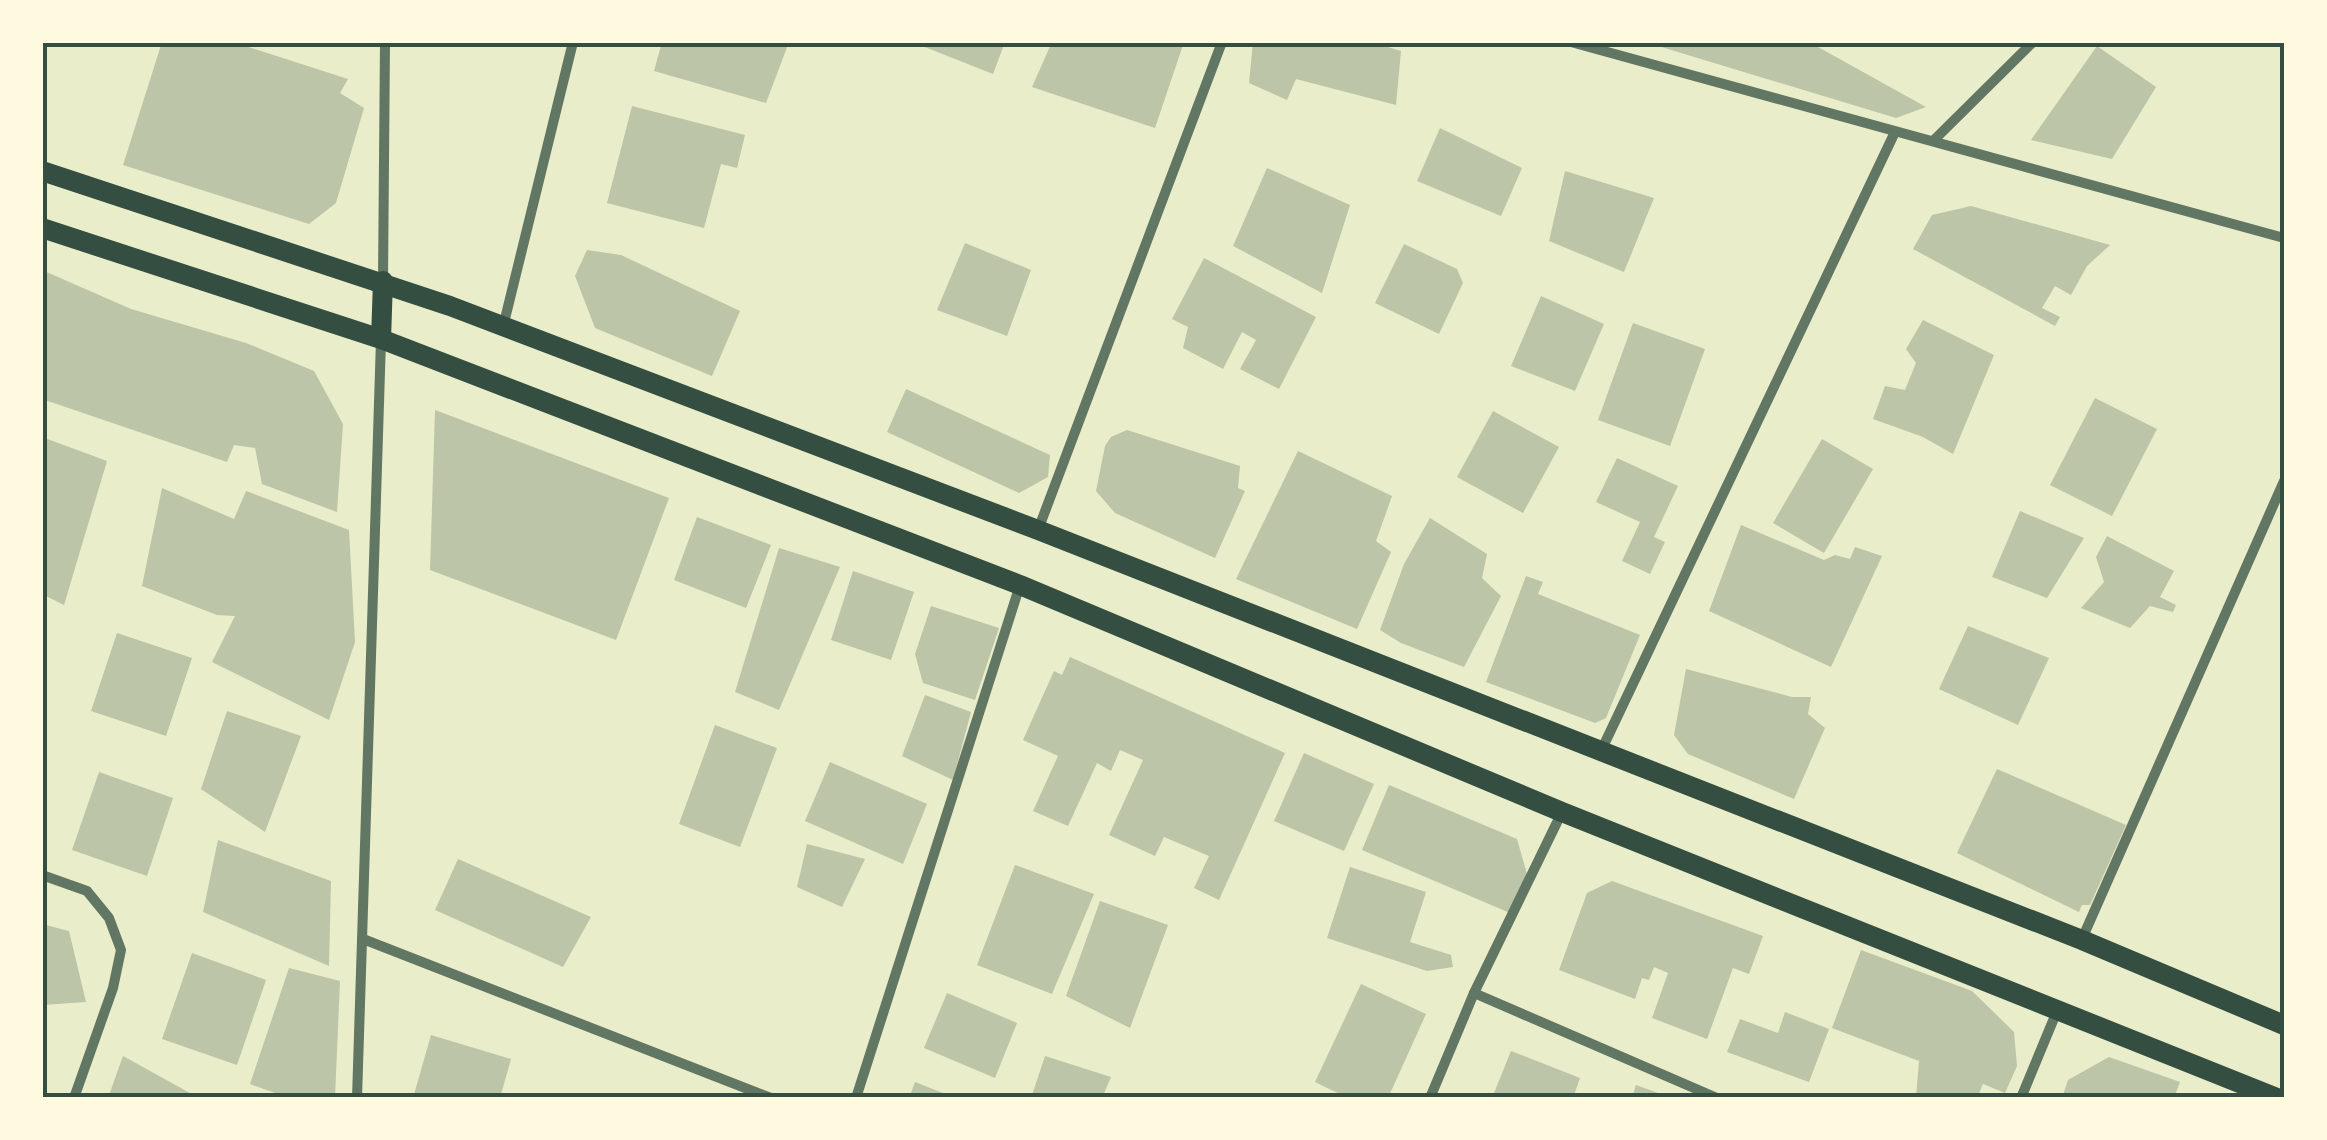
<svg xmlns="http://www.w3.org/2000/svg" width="2327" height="1140" viewBox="0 0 2327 1140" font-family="'Exo 2',sans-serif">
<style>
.building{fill:#bcc5a7}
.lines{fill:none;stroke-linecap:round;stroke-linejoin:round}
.minor{stroke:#617663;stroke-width:10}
.secondary{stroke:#344e41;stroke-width:20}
.neatline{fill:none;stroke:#344e41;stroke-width:4}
</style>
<rect width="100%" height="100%" fill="#e9edc9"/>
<!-- building -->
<g class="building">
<path d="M162,42H233L348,79L340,93L364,108L336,203L309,224L123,165Z"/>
<path d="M662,42H789L766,103L654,71Z"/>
<path d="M912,42H1005L993,74Z"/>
<path d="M1052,42H1184L1155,128L1032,87Z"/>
<path d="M1253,42H1372L1401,51L1396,105L1296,79L1287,100L1249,83Z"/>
<path d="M1645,42H1809L1926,107L1896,118Z"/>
<path d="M2097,46L2156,87L2112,159L2031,140Z"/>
<path d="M632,106L745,135L737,168L721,164L704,228L607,203Z"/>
<path d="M1440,128L1522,168L1501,216L1417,181Z"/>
<path d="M1267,168L1350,205L1322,293L1233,246Z"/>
<path d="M1565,171L1654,198L1624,272L1549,241Z"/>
<path d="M1971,206L2110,245L2087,266L2071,295L2055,286L2042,308L2060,317L2055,326L1913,249L1932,215Z"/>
<path d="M965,243L1031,270L1007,336L937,310Z"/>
<path d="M1404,244L1457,269L1463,283L1439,334L1375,303Z"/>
<path d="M587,250L621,255L740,311L712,376L595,328L575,276Z"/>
<path d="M1204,258L1316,317L1279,389L1240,369L1256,340L1242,332L1223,369L1183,348L1188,327L1172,319Z"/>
<path d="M42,270L131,309L246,343L314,371L343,424L337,512L262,484L255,448L234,445L227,462L42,399Z"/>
<path d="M1541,296L1604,324L1575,391L1511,366Z"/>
<path d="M1923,320L1994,355L1953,454L1923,437L1873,419L1885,386L1905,390L1916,363L1906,349Z"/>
<path d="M1633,323L1705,349L1670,446L1598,420Z"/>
<path d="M906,389L1050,455L1048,477L1019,493L887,432Z"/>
<path d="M2095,398L2157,429L2112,516L2050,485Z"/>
<path d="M435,410L669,498L616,640L430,570Z"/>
<path d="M1493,411L1559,447L1523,513L1457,477Z"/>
<path d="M1127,430L1240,466L1238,488L1245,491L1215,558L1115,513L1096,491L1105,446L1111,437Z"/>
<path d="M42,437L107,461L64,605L42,594Z"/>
<path d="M1822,439L1873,469L1824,553L1773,523Z"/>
<path d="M1298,451L1392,496L1376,541L1391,552L1357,629L1236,579Z"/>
<path d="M1617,458L1678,486L1654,537L1665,542L1650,574L1622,561L1640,522L1596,502Z"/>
<path d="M162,488L234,519L246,491L349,530L355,642L329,720L212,662L235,616L217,615L142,586Z"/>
<path d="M2020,511L2084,538L2047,598L1992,577Z"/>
<path d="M697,517L771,545L746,608L674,580Z"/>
<path d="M1430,518L1487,554L1482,578L1501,596L1464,667L1401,643L1380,630L1404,564Z"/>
<path d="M1741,525L1824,560L1835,555L1850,559L1855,547L1882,556L1831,667L1709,611Z"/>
<path d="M2107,536L2174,571L2160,597L2176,605L2173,612L2150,606L2130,628L2081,608L2104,582L2096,557Z"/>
<path d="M779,548L840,567L779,710L735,692Z"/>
<path d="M853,571L914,592L891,660L831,640Z"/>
<path d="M1526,576L1543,582L1538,594L1640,635L1606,718L1595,723L1486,682Z"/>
<path d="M931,606L999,628L975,700L923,683L915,654Z"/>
<path d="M1968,626L2049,658L2018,725L1939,689Z"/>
<path d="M117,633L192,658L166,736L91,711Z"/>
<path d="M1070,657L1285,753L1219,900L1194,888L1209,856L1164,837L1155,856L1109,835L1143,760L1120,750L1111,771L1097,763L1068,826L1033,811L1058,756L1023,740L1054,671L1062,675Z"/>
<path d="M1686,669L1792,697H1811L1808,714L1825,728L1794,799L1688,754L1674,735Z"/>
<path d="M925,695L971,712L953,780L902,756Z"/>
<path d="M227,711L301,736L265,832L201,789Z"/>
<path d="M715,725L777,748L740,847L679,824Z"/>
<path d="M1304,753L1374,784L1344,851L1274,821Z"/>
<path d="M830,762L927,804L903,864L805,821Z"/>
<path d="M1997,769L2126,825L2090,905H2082L2079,912L1957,853Z"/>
<path d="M99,772L173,798L147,876L72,850Z"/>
<path d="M1389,785L1517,839L1527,874L1510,913L1362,850Z"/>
<path d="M218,840L331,881L329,966L203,912Z"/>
<path d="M807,844L865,859L842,907L797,887Z"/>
<path d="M458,859L591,917L563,967L435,910Z"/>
<path d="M1015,865L1094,894L1052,994L977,965Z"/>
<path d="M1350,867L1426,892L1410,942L1451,955L1453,967L1427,971L1327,938Z"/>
<path d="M1612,881L1763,936L1749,974L1733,968L1707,1039L1652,1018L1668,973L1654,967L1649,980L1642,978L1635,999L1559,970L1587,893Z"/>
<path d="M1100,901L1168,925L1130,1028L1066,996Z"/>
<path d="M42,924L69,931L86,1002L42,1005Z"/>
<path d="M1861,950L1972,991L2014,1032L2017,1066L2005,1093L1983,1084L1977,1098H1916L1919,1061L1832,1028Z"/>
<path d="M192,953L266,980L237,1065L162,1039Z"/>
<path d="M289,968L340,981L335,1098H289L250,1084Z"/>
<path d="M1361,984L1426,1014L1388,1098H1348L1315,1082Z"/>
<path d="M947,993L1017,1023L995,1078L924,1048Z"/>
<path d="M1785,1012L1829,1029L1809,1082L1727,1052L1740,1019L1778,1033Z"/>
<path d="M431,1035L511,1059L500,1098H413Z"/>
<path d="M1511,1051L1580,1078L1573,1098H1492Z"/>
<path d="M123,1056L199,1098H108Z"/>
<path d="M1045,1056L1111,1077L1102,1098H1031Z"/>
<path d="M2109,1057L2180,1082L2174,1098H2062L2068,1080Z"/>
<path d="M915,1082L953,1097V1098H909Z"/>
<path d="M1636,1085L1669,1097V1098H1632Z"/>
</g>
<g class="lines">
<!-- minor -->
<g class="minor">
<path d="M1571,42L2284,238"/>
<path d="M1934,140L2033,42"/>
<path d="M383,281L385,42"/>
<path d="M503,327L573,42"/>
<path d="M1038,530L1222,42"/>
<path d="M1601,751L1895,132"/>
<path d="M42,875L87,891L109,918L121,950L113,988L74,1098"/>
<path d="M363,939L771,1098"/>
<path d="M2082,939L2284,481"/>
<path d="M1474,993L1717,1098"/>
<path d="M357,1098L381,340"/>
<path d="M856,1098L1020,585"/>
<path d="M1430,1098L1474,993L1562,812"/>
<path d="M2021,1098L2057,1011"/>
</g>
<!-- secondary -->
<g class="secondary">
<path d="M42,171L450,306L1038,530L2082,940L2284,1025"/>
<path d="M42,228L381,339L1020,585L1562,812L2277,1098"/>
<path d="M381,339L383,281"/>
</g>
</g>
<!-- border -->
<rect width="2327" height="1140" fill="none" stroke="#fefae0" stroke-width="90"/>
<rect x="45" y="45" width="2237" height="1050" class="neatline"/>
</svg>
